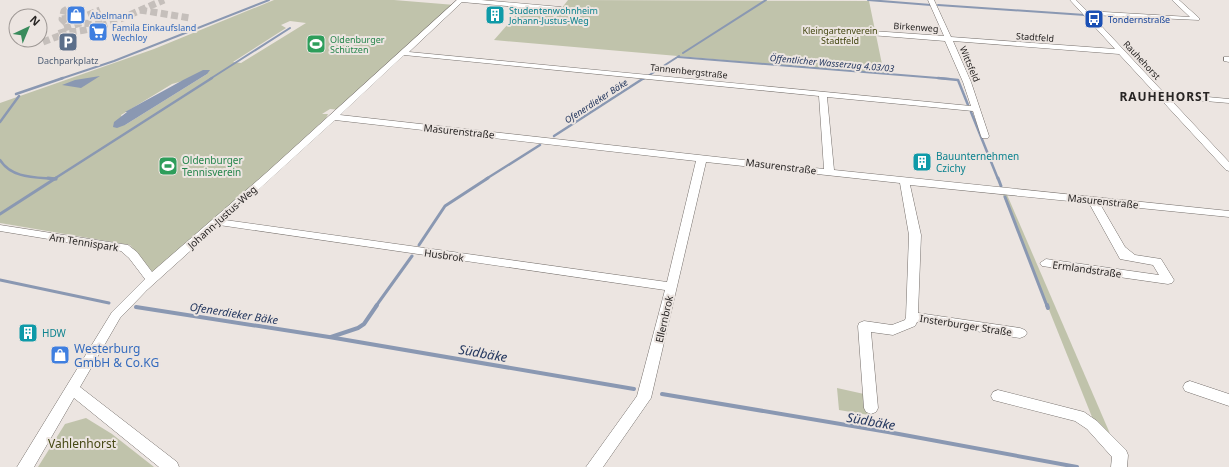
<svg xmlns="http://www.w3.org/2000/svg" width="1229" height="467" viewBox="0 0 1229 467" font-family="'Noto Sans',sans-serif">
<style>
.green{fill:#c0c3ab;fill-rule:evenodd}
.water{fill:#8a98b2}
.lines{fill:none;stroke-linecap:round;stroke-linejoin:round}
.stream-far3{stroke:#8a98b2;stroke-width:2}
.stream-far2{stroke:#8a98b2;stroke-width:2.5}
.stream-far1{stroke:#8a98b2;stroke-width:3}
.stream{stroke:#8a98b2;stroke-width:4}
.minor-tunnel{stroke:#c5bfbb;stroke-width:7;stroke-dasharray:7 3.5;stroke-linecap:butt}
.minor-casing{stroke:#76706c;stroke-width:1}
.minor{fill:#fff;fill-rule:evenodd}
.labels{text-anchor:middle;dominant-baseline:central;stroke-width:4;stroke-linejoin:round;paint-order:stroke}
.far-culture-label{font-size:9px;fill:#0d838f;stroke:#ece5e1;text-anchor:start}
.far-shop-label{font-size:9px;fill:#366cbe;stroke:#ece5e1;text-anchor:start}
.far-transit-label{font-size:9px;fill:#164399;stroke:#ece5e1;text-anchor:start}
.far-street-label{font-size:9px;fill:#282524;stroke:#ece5e1}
.far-park-label{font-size:9px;fill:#454813;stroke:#ece5e1}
.far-leisure-label{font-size:9px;fill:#27864d;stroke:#ece5e1;text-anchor:start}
.far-service-label{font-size:9px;fill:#4e5e75;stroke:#ece5e1}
.far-water-label{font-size:9px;font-style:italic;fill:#263960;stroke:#ece5e1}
.street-label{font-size:10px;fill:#282524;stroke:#ece5e1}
.culture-label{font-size:10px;fill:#0d838f;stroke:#ece5e1;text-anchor:start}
.leisure-label{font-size:10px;fill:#27864d;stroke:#ece5e1;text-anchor:start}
.water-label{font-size:11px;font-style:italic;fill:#263960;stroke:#ece5e1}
.far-district-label{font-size:12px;font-weight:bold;letter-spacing:1px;fill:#282524;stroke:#ece5e1}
.near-shop-label{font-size:12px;fill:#366cbe;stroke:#ece5e1;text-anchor:start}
.near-park-label{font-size:12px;fill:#454813;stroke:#ece5e1}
.near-water-label{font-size:13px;font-style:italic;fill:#263960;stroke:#ece5e1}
</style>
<rect width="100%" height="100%" fill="#ece5e1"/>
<!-- green -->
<g class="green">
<path d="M274,0H394L455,5L341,110L330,109L322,114H328L326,118L156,276L130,245L0,223V103L154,49ZM290,21L306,23L241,63L233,62L286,28L281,25ZM207,74L125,125L121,115L172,84Z"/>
<path d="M568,0L869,1L884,74L494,40L524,6L561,9Z"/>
<path d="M1001,190H1005L1111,436L1092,417Z"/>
<path d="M837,388L864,394L869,415L839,410Z"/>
<path d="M86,418L112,434L154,467H38L65,424Z"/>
</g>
<!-- water -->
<g class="water">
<path d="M203,70H210L207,74L125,125L117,128L113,127L114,122L127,112H125C151,98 176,83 203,70Z"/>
<path d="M100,76L81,88L62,85L75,80Z"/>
</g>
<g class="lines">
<!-- stream-far3 -->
<g class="stream-far3">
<path d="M868,0L931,5"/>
<path d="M938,5L1085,15"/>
<path d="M683,53L766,0"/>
<path d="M678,57L950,79"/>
<path d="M648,76L679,56"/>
<path d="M60,79L114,61L269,0"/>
<path d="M210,79L290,28"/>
<path d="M643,79L645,78"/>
</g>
<!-- stream-far2 -->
<g class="stream-far2">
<path d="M938,78L958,80L968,105"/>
<path d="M16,94L63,78"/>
<path d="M971,112L998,179"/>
<path d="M0,122L19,96"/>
<path d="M554,136L644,78"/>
<path d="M0,160C12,179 36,177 56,179"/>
<path d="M54,179L212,78"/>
<path d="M486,179L540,145"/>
</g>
<!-- stream-far1 -->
<g class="stream-far1">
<path d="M48,178L56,179"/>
<path d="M998,178L1001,186"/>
<path d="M1005,197L1047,306"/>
<path d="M0,214L56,178"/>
<path d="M419,245L445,206L488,178"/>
<path d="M0,280L109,303"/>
<path d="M376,306L412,256"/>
</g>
<!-- stream -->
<g class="stream">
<path d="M1047,305L1048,308"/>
<path d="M136,307L329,337L634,389"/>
<path d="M331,337L358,328L364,324L377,305"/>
<path d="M662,394L888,432L1077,467"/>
</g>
<!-- minor-tunnel -->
<g class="minor-tunnel">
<path d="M140,10L190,18"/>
<path d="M88,15L100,10"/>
<path d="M62,19L83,16"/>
<path d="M66,23L62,19L64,11L69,8"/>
<path d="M102,24L81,23L61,29L62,32C97,33 132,13 164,0"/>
<path d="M43,42L67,33"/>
</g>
<defs>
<g id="minor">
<path d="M457,0H481L561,7L564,9L561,11L462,2L409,52L971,106L963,82L945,41L858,34L855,32L858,30L944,36L928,0H934L951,37L1115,49L1070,0H1076L1087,11L1190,17L1172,0H1179L1199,18V20L1091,15L1164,93L1229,99V103L1169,98L1229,162V171L1226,170L1119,54L953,41L971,82L989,136L988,138H982L981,136L973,111L827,97L834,170L1229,211V217L1100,204L1125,247L1135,255L1161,259L1174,280L1172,283L1168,284L1042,266L1040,263L1046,259L1159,275L1153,265L1120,259L1089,203L910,185L921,235L918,313L1020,328L1025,330L1027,333L1025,336L1020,338L917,322L915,326L893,335L871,332L878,408L876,412L871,414L866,412L864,408L858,326L859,323L864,321L892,325L905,320L906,317L909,235L900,183L706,162L651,398L603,467H586L637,396L665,290L219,225L147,290L120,318L80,387L177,462L179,467H159L74,398L34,467H17L112,312L145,279L129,258L121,251L0,231V225L128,245L137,252L152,272L266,173ZM404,55L819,96L824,169L340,115ZM335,120L696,161L667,282L225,220Z"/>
<path d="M1224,57H1229V62L1224,61Z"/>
<path d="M1190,381L1229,394V406L1185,391L1183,387L1185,383Z"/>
<path d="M998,390L1084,412L1097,421L1126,450L1128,455L1127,467H1111L1112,457L1087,429L1075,421L993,400L991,396L993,392Z"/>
</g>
</defs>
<!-- minor casing -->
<use href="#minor" class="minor-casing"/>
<!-- minor -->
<use href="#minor" class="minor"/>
</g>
<!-- icons -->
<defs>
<symbol id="shop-square" viewBox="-11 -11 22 22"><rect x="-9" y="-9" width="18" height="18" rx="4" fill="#3f7fe0" stroke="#ece5e1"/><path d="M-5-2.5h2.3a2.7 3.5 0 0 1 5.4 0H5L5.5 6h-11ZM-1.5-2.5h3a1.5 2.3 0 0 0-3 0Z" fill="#fff"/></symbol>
<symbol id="building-square" viewBox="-11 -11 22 22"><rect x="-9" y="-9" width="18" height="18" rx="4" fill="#0f9aa8" stroke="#ece5e1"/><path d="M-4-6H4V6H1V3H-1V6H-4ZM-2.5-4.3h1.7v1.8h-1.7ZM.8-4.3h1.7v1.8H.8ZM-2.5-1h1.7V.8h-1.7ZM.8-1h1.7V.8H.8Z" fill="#fff"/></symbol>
<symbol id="bus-square" viewBox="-11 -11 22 22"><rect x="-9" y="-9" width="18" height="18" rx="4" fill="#1a4fb4" stroke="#ece5e1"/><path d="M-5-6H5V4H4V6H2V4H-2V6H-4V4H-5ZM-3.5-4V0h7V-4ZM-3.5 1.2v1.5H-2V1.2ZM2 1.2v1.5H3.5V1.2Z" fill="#fff"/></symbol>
<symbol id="supermarket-square" viewBox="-11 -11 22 22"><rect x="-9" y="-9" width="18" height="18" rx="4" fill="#3f7fe0" stroke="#ece5e1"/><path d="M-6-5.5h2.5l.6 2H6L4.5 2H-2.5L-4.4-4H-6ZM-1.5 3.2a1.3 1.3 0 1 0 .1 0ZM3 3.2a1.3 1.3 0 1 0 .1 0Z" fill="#fff"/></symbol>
<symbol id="parking-square" viewBox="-11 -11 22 22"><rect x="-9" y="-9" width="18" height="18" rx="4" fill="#5c6f8a" stroke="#ece5e1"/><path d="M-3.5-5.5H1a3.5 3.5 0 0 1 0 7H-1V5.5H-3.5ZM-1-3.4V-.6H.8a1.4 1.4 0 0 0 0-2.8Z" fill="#fff"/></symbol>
<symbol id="stadium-square" viewBox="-11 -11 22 22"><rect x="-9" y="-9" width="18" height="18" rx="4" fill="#2e9e5b" stroke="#ece5e1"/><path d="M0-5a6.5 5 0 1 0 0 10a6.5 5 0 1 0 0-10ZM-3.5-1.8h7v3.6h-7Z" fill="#fff"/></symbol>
</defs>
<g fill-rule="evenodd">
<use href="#shop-square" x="65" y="4" width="22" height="22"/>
<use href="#building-square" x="484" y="4" width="22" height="22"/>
<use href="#bus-square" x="1083" y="8" width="22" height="22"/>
<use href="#supermarket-square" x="87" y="21" width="22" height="22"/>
<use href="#parking-square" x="57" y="31" width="22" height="22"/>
<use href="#stadium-square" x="305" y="33" width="22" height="22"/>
<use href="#building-square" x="911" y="151" width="22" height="22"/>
<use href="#stadium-square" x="157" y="155" width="22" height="22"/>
<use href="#building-square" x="17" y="322" width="22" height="22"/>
<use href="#shop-square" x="49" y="344" width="22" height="22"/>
</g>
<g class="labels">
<!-- far-culture labels -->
<g class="far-culture-label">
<text x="509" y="10">Studentenwohnheim<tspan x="509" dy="10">Johann-Justus-Weg</tspan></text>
</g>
<!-- far-shop labels -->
<g class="far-shop-label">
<text x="90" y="15">Abelmann</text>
<text x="112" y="27">Famila Einkaufsland<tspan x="112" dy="10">Wechloy</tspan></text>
</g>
<!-- far-transit labels -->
<g class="far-transit-label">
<text x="1108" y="19">Tondernstraße</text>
</g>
<!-- far-street labels -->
<g class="far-street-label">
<text transform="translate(916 27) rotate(4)">Birkenweg</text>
<text transform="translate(1035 37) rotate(4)">Stadtfeld</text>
<text transform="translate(1142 60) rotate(47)">Rauhehorst</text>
<text transform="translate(970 64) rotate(67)">Wittsfeld</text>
<text transform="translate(689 71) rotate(6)">Tannenbergstraße</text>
</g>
<!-- far-park labels -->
<g class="far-park-label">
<text x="840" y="30">Kleingartenverein<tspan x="840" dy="10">Stadtfeld</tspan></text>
</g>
<!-- far-leisure labels -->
<g class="far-leisure-label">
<text x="330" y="39">Oldenburger<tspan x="330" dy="10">Schützen</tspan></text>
</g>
<!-- far-service labels -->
<g class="far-service-label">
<text x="68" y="60">Dachparkplatz</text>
</g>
<!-- far-water labels -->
<g class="far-water-label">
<text transform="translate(832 63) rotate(5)">Öffentlicher Wasserzug 4.03/03</text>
<text transform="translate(596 101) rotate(-33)">Ofenerdieker Bäke</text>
</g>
<!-- street labels -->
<g class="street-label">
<text transform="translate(459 131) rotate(6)">Masurenstraße</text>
<text transform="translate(781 166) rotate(7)">Masurenstraße</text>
<text transform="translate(1103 201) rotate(6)">Masurenstraße</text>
<text transform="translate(222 217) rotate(-42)">Johann-Justus-Weg</text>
<text transform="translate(84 242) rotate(9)">Am Tennispark</text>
<text transform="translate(444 255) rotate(8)">Husbrok</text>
<text transform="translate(1087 269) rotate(8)">Ermlandstraße</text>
<text transform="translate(664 319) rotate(-77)">Ellernbrok</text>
<text transform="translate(966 325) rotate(9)">Insterburger Straße</text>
</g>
<!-- culture labels -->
<g class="culture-label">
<text x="936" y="156">Bauunternehmen<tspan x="936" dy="12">Czichy</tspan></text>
<text x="42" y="333">HDW</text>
</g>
<!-- leisure labels -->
<g class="leisure-label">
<text x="182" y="160">Oldenburger<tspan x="182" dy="12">Tennisverein</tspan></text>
</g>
<!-- water labels -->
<g class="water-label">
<text transform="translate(234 313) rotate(9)">Ofenerdieker Bäke</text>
</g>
<!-- far-district labels -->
<g class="far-district-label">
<text x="1165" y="96">RAUHEHORST</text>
</g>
<!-- near-shop labels -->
<g class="near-shop-label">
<text x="74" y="348">Westerburg<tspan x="74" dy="14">GmbH &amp; Co.KG</tspan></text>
</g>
<!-- near-park labels -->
<g class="near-park-label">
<text x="82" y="443">Vahlenhorst</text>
</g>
<!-- near-water labels -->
<g class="near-water-label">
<text transform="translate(483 353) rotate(10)">Südbäke</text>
<text transform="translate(871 421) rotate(10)">Südbäke</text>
</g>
</g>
<!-- north arrow -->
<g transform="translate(28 28) rotate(44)"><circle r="19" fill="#ece5e1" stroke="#9e9895"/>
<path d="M0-3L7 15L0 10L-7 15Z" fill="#398b5c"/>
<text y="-6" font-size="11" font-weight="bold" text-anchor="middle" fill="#282524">N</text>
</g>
</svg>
